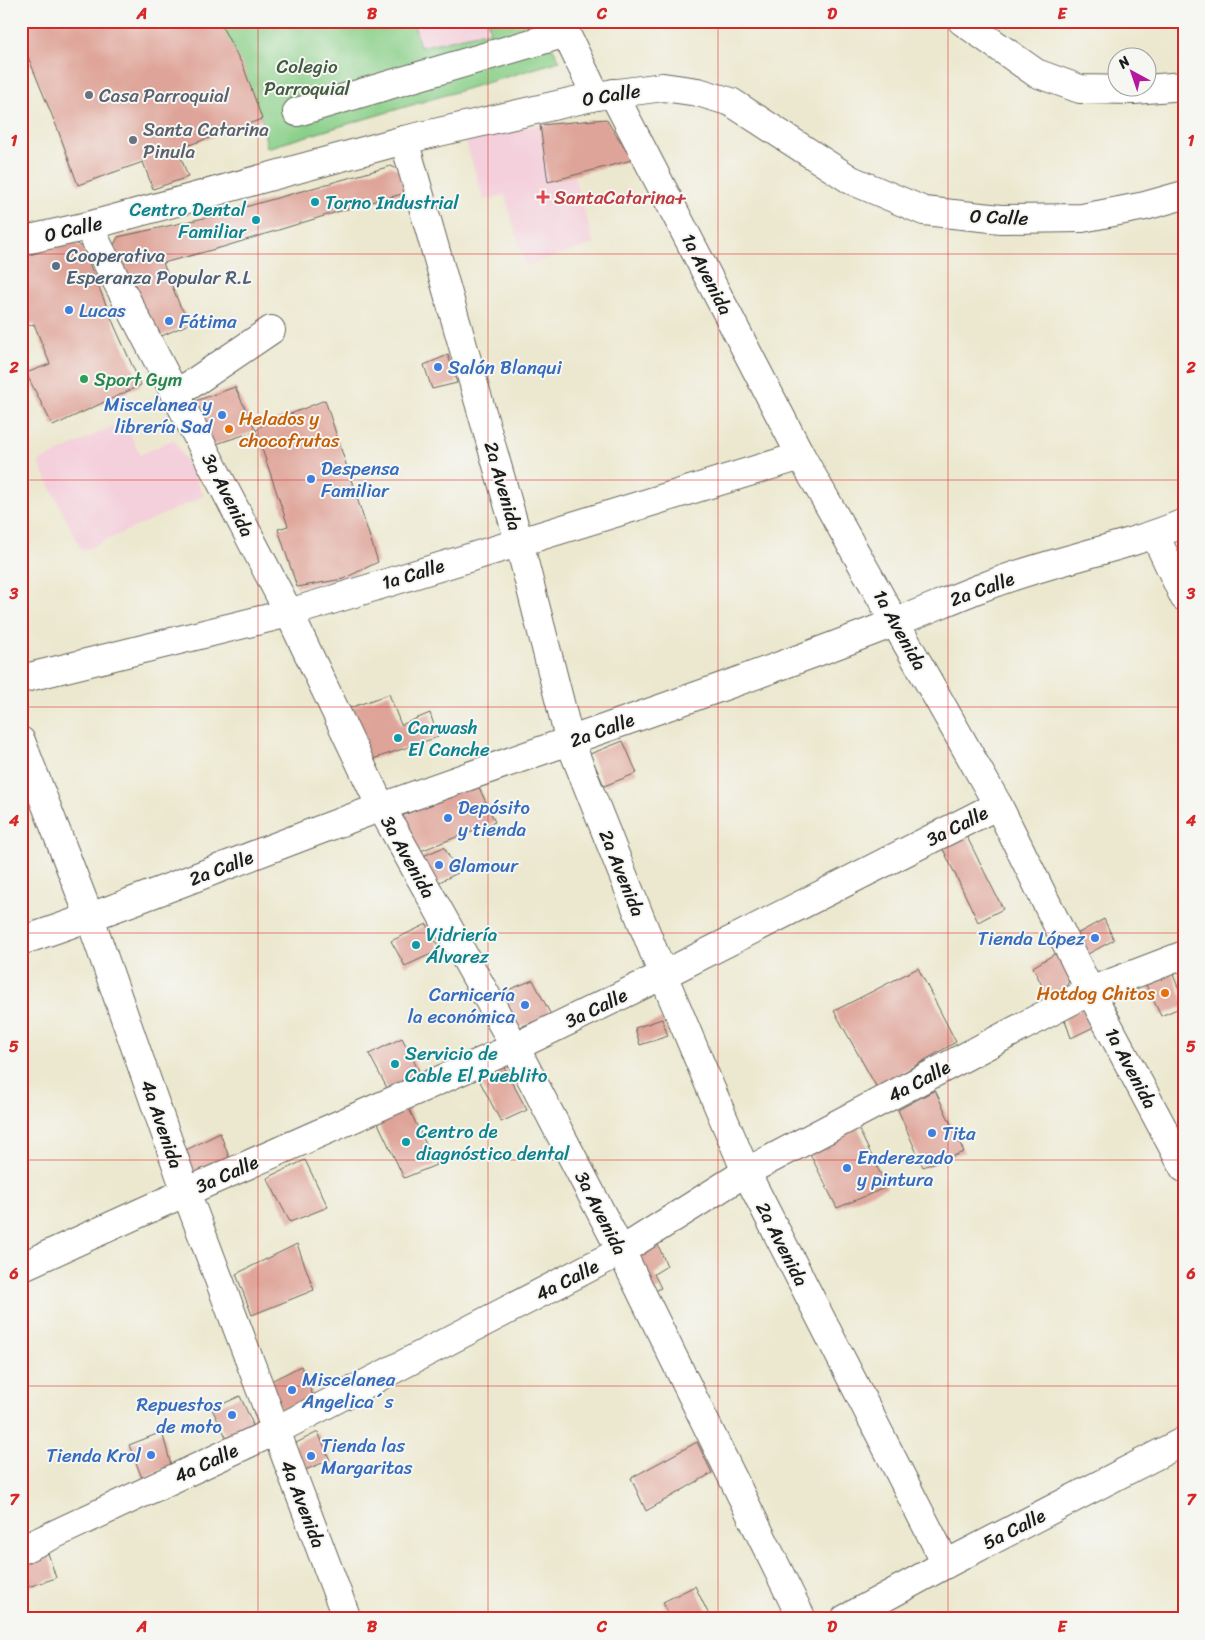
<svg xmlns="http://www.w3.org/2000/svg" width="1205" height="1640" viewBox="0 0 1205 1640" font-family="Sriracha,sans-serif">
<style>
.built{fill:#f4cfdc}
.green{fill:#8bd08a;stroke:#547653}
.building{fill:#dfa499}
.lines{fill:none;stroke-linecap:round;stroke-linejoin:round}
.minor-casing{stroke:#65635b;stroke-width:30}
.minor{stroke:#fff;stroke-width:28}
.grid{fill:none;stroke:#d62828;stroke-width:1;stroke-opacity:0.55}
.worship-dot{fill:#6b7280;stroke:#f6f6f2;stroke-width:2}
.health-dot{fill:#e0444e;stroke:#f6f6f2;stroke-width:2}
.culture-dot{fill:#0f9aa8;stroke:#f6f6f2;stroke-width:2}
.service-dot{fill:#5c6f8a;stroke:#f6f6f2;stroke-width:2}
.shop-dot{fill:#3f7fe0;stroke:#f6f6f2;stroke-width:2}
.leisure-dot{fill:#2e9e5b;stroke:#f6f6f2;stroke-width:2}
.food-dot{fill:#e8710a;stroke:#f6f6f2;stroke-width:2}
.labels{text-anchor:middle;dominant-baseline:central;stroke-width:4;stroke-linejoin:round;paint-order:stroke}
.park-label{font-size:19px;fill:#435b42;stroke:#f6f6f2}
.worship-label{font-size:19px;fill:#5b616d;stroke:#f6f6f2;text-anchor:start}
.street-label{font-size:19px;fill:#1c1c1c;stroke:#f6f6f2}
.health-label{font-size:19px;fill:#be3a42;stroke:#f6f6f2;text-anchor:start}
.culture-label{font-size:19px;fill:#0d838f;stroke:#f6f6f2;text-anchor:start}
.service-label{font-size:19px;fill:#4e5e75;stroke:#f6f6f2;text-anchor:start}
.shop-label{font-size:19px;fill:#366cbe;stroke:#f6f6f2;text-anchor:start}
.leisure-label{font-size:19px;fill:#27864d;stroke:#f6f6f2;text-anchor:start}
.food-label{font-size:19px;fill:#c56008;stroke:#f6f6f2;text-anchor:start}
.neatline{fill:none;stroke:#d62828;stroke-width:2}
.grid-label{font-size:16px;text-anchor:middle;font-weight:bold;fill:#d62828}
</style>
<rect width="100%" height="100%" fill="#f6f6f2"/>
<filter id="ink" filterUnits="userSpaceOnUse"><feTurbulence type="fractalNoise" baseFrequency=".02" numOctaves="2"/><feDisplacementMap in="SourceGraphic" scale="10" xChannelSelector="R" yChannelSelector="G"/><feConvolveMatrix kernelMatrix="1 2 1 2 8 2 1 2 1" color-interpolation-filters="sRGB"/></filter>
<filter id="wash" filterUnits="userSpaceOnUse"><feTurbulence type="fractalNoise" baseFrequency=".0096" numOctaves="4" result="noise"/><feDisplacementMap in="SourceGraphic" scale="20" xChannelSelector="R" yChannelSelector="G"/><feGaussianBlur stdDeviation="1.12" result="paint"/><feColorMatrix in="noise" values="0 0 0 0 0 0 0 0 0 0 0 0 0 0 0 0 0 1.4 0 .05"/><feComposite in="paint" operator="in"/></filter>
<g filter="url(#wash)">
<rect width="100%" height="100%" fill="#ece8cf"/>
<!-- built -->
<g class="built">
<path d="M413,21H488L490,31L420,47Z"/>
<path d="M540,125L548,182L574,176L594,244L525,266L505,195L484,200L466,142Z"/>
<path d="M124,421L140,455L174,439L204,496L82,551L38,462Z"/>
</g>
<!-- green -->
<path class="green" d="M219,21H413L420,47L490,31L488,21H538L560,61L267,148L262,119Z"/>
<g id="blocks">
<!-- building -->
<g class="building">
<path d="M21,21H219L244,68L262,119L178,149L188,177L153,189L143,162L78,185L58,130L21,40Z"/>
<path d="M606,119L632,160L548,182L540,125Z"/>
<path d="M391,166L399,170L406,193L360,205L223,247L163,263L180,306L191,323L157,338L124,271L114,245L118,237L213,216Z"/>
<path d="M72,241L83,248L115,327L141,385L53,426L26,373L50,364L34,324L21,328V258Z"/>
<path d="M448,355L457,383L432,389L424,365Z"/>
<path d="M235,387L256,431L210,446L190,403Z"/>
<path d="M325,400L378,562L343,579L297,587L278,529L288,526L256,431L261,426Z"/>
<path d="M389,694L401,725L430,713L438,737L367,761L344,710Z"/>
<path d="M623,741L637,773L604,786L590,754Z"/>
<path d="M477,783L495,822L418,852L400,823L404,815Z"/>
<path d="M967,837L1003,909L978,922L943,849Z"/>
<path d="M444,847L458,873L435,884L421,857Z"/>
<path d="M1104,919L1114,940L1086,955L1075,935Z"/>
<path d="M427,924L440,950L405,966L391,941Z"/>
<path d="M1058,952L1071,975L1066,988L1048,998L1033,967Z"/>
<path d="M918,968L956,1042L877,1088L834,1011Z"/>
<path d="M1172,972L1184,1002V1006L1161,1016L1146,985Z"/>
<path d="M533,980L551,1015L518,1028L498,994Z"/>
<path d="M1085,1008L1100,1024L1071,1038L1064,1017Z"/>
<path d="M662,1019L668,1036L640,1045L635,1028Z"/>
<path d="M402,1038L420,1073L387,1088L369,1054Z"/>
<path d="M499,1058L527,1110L501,1122L474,1070Z"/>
<path d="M935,1090L964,1152L923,1167L898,1110Z"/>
<path d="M407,1105L436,1165L404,1178L376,1119Z"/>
<path d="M858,1128L887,1187L837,1208L809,1152Z"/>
<path d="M220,1133L232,1165L190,1182L180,1153Z"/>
<path d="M305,1160L328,1207L290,1222L267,1178Z"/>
<path d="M655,1238L667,1266L654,1274L661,1288L648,1295L627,1253Z"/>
<path d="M297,1244L314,1290L252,1315L236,1274Z"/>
<path d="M301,1366L314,1398L282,1413L269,1382Z"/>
<path d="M240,1396L252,1422L250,1435L229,1443L212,1409Z"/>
<path d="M162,1432L171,1465L142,1478L129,1445Z"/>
<path d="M318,1432L330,1460L300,1472L292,1452L296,1443Z"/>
<path d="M697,1442L712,1473L646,1511L631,1478Z"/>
<path d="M48,1553L56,1578L28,1587L21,1566Z"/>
<path d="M695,1586L711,1619H670L663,1602Z"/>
</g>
</g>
</g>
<g filter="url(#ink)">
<use href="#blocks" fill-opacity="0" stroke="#65635b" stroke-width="1"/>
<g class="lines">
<defs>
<g id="minor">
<path d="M560,21L596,96"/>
<path d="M962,21L1036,73L1080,89L1134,90L1184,86"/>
<path d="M613,93L801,456L998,805L1090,991L1184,1168"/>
<path d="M297,112L566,33"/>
<path d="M404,140L519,542L570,742L663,975L746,1172L946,1564"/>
<path d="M88,226L289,613L381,807L515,1047L621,1251L802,1619"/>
<path d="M21,241L88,226L404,140L596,96L663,87L698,92L731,102L851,180L924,211L1001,219L1082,218L1145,206L1184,195"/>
<path d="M174,393L190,385L271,330"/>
<path d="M1155,535L1184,597"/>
<path d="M21,679L289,613L801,456"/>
<path d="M21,741L90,918L186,1192L347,1619"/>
<path d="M21,941C143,901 261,850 382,807C554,745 727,688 896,622C925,611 954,598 983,587C1048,561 1119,550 1184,523"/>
<path d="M21,1267L186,1192L515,1047L663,975L998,805"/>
<path d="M21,1550L275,1431L621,1251L746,1172L1090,991L1184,955"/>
<path d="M845,1619L946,1564L1184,1441"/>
</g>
</defs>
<!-- minor casing -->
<use href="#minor" class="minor-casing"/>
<!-- minor -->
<use href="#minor" class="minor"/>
</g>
</g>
<!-- grid -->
<path class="grid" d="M258,21V1619M488,21V1619M718,21V1619M948,21V1619M21,254H1184M21,480H1184M21,707H1184M21,933H1184M21,1160H1184M21,1386H1184"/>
<!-- markers -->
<g class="worship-dot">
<circle cx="89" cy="95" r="5"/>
<circle cx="133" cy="140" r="5"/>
</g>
<path class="health-dot" d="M540.5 189.5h5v5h5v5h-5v5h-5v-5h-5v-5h5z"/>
<g class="culture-dot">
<circle cx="315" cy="202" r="5"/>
<circle cx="256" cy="220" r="5"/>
<circle cx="398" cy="738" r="5"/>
<circle cx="416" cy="945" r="5"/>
<circle cx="395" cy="1064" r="5"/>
<circle cx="406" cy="1142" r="5"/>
</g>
<circle class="service-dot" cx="56" cy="266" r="5"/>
<g class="shop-dot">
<circle cx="69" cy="310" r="5"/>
<circle cx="169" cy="321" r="5"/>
<circle cx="438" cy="367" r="5"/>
<circle cx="222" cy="415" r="5"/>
<circle cx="311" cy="479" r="5"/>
<circle cx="448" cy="818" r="5"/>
<circle cx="439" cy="865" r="5"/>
<circle cx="1095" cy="938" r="5"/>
<circle cx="525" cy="1005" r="5"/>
<circle cx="932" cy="1133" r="5"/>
<circle cx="847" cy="1168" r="5"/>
<circle cx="292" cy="1390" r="5"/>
<circle cx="232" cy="1415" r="5"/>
<circle cx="151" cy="1455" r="5"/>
<circle cx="311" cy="1456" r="5"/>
</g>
<circle class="leisure-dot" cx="84" cy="379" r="5"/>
<g class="food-dot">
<circle cx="229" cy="429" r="5"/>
<circle cx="1165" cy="993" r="5"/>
</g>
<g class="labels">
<!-- park labels -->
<g class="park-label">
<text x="307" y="66">Colegio<tspan x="307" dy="22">Parroquial</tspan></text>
</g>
<!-- worship labels -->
<g class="worship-label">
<text x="99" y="95">Casa Parroquial</text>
<text x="143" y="129">Santa Catarina<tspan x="143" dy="22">Pinula</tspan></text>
</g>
<!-- street labels -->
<g class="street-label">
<text transform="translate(611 95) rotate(-9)">0 Calle</text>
<text transform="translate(999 217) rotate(3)">0 Calle</text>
<text transform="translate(73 229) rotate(-13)">0 Calle</text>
<text transform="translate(707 274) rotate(63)">1a Avenida</text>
<text transform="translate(503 486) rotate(74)">2a Avenida</text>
<text transform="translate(228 495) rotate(63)">3a Avenida</text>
<text transform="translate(413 574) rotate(-17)">1a Calle</text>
<text transform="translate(982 589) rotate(-20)">2a Calle</text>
<text transform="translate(900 630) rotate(61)">1a Avenida</text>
<text transform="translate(602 730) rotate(-20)">2a Calle</text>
<text transform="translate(957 826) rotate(-27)">3a Calle</text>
<text transform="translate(408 857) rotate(61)">3a Avenida</text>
<text transform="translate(221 868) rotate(-21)">2a Calle</text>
<text transform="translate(622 873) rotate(68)">2a Avenida</text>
<text transform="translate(596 1008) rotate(-26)">3a Calle</text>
<text transform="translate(1131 1068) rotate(62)">1a Avenida</text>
<text transform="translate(919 1081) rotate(-28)">4a Calle</text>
<text transform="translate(162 1124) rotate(71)">4a Avenida</text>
<text transform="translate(227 1174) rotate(-24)">3a Calle</text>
<text transform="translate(601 1213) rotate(63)">3a Avenida</text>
<text transform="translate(782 1244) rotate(63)">2a Avenida</text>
<text transform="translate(567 1280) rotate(-27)">4a Calle</text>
<text transform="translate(206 1463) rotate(-25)">4a Calle</text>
<text transform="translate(303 1504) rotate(69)">4a Avenida</text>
<text transform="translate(1014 1529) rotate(-27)">5a Calle</text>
</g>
<!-- health labels -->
<g class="health-label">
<text x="554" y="197">SantaCatarina+</text>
</g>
<!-- culture labels -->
<g class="culture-label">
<text x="325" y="202">Torno Industrial</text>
<text x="246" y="209" text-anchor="end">Centro Dental<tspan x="246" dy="22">Familiar</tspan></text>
<text x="408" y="727">Carwash<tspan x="408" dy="22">El Canche</tspan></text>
<text x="426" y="934">Vidriería<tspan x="426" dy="22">Álvarez</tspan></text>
<text x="405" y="1053">Servicio de<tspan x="405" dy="22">Cable El Pueblito</tspan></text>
<text x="416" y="1131">Centro de<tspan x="416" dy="22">diagnóstico dental</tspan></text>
</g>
<!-- service labels -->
<g class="service-label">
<text x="66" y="255">Cooperativa<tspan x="66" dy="22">Esperanza Popular R.L</tspan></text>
</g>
<!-- shop labels -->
<g class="shop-label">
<text x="79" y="310">Lucas</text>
<text x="179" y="321">Fátima</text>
<text x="448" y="367">Salón Blanqui</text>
<text x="212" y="404" text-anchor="end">Miscelanea y<tspan x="212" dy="22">librería Sad</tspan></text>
<text x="321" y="468">Despensa<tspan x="321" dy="22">Familiar</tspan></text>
<text x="458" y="807">Depósito<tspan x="458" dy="22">y tienda</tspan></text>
<text x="449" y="865">Glamour</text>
<text x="1085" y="938" text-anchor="end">Tienda López</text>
<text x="515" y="994" text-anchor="end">Carnicería<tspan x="515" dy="22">la económica</tspan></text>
<text x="942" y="1133">Tita</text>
<text x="857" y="1157">Enderezado<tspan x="857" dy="22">y pintura</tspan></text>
<text x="302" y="1379">Miscelanea<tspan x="302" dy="22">Angelica´s</tspan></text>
<text x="222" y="1404" text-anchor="end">Repuestos<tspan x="222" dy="22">de moto</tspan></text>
<text x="321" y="1445">Tienda las<tspan x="321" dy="22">Margaritas</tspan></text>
<text x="141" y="1455" text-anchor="end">Tienda Krol</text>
</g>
<!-- leisure labels -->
<g class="leisure-label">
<text x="94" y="379">Sport Gym</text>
</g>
<!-- food labels -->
<g class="food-label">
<text x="239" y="418">Helados y<tspan x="239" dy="22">chocofrutas</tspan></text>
<text x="1155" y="993" text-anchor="end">Hotdog Chitos</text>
</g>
</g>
<!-- margin -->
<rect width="1205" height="1640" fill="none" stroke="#f6f6f2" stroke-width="55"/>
<!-- north arrow -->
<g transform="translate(1132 72) rotate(320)"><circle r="24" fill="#f6f6f2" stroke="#9f9f9c"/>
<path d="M0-4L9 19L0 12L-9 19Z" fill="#b5179e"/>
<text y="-8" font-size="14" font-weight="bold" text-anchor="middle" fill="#1c1c1c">N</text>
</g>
<rect x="28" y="28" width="1150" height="1584" class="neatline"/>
<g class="grid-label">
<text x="142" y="19">A</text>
<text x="372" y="19">B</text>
<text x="602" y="19">C</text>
<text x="832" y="19">D</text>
<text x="1062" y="19">E</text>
<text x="14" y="146">1</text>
<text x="1191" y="146">1</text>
<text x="14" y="373">2</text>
<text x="1191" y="373">2</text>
<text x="14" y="599">3</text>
<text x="1191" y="599">3</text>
<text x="14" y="826">4</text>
<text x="1191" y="826">4</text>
<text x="14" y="1052">5</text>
<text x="1191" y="1052">5</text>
<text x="14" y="1279">6</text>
<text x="1191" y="1279">6</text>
<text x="14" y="1505">7</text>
<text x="1191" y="1505">7</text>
<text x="142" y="1632">A</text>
<text x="372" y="1632">B</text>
<text x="602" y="1632">C</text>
<text x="832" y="1632">D</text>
<text x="1062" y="1632">E</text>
</g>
</svg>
